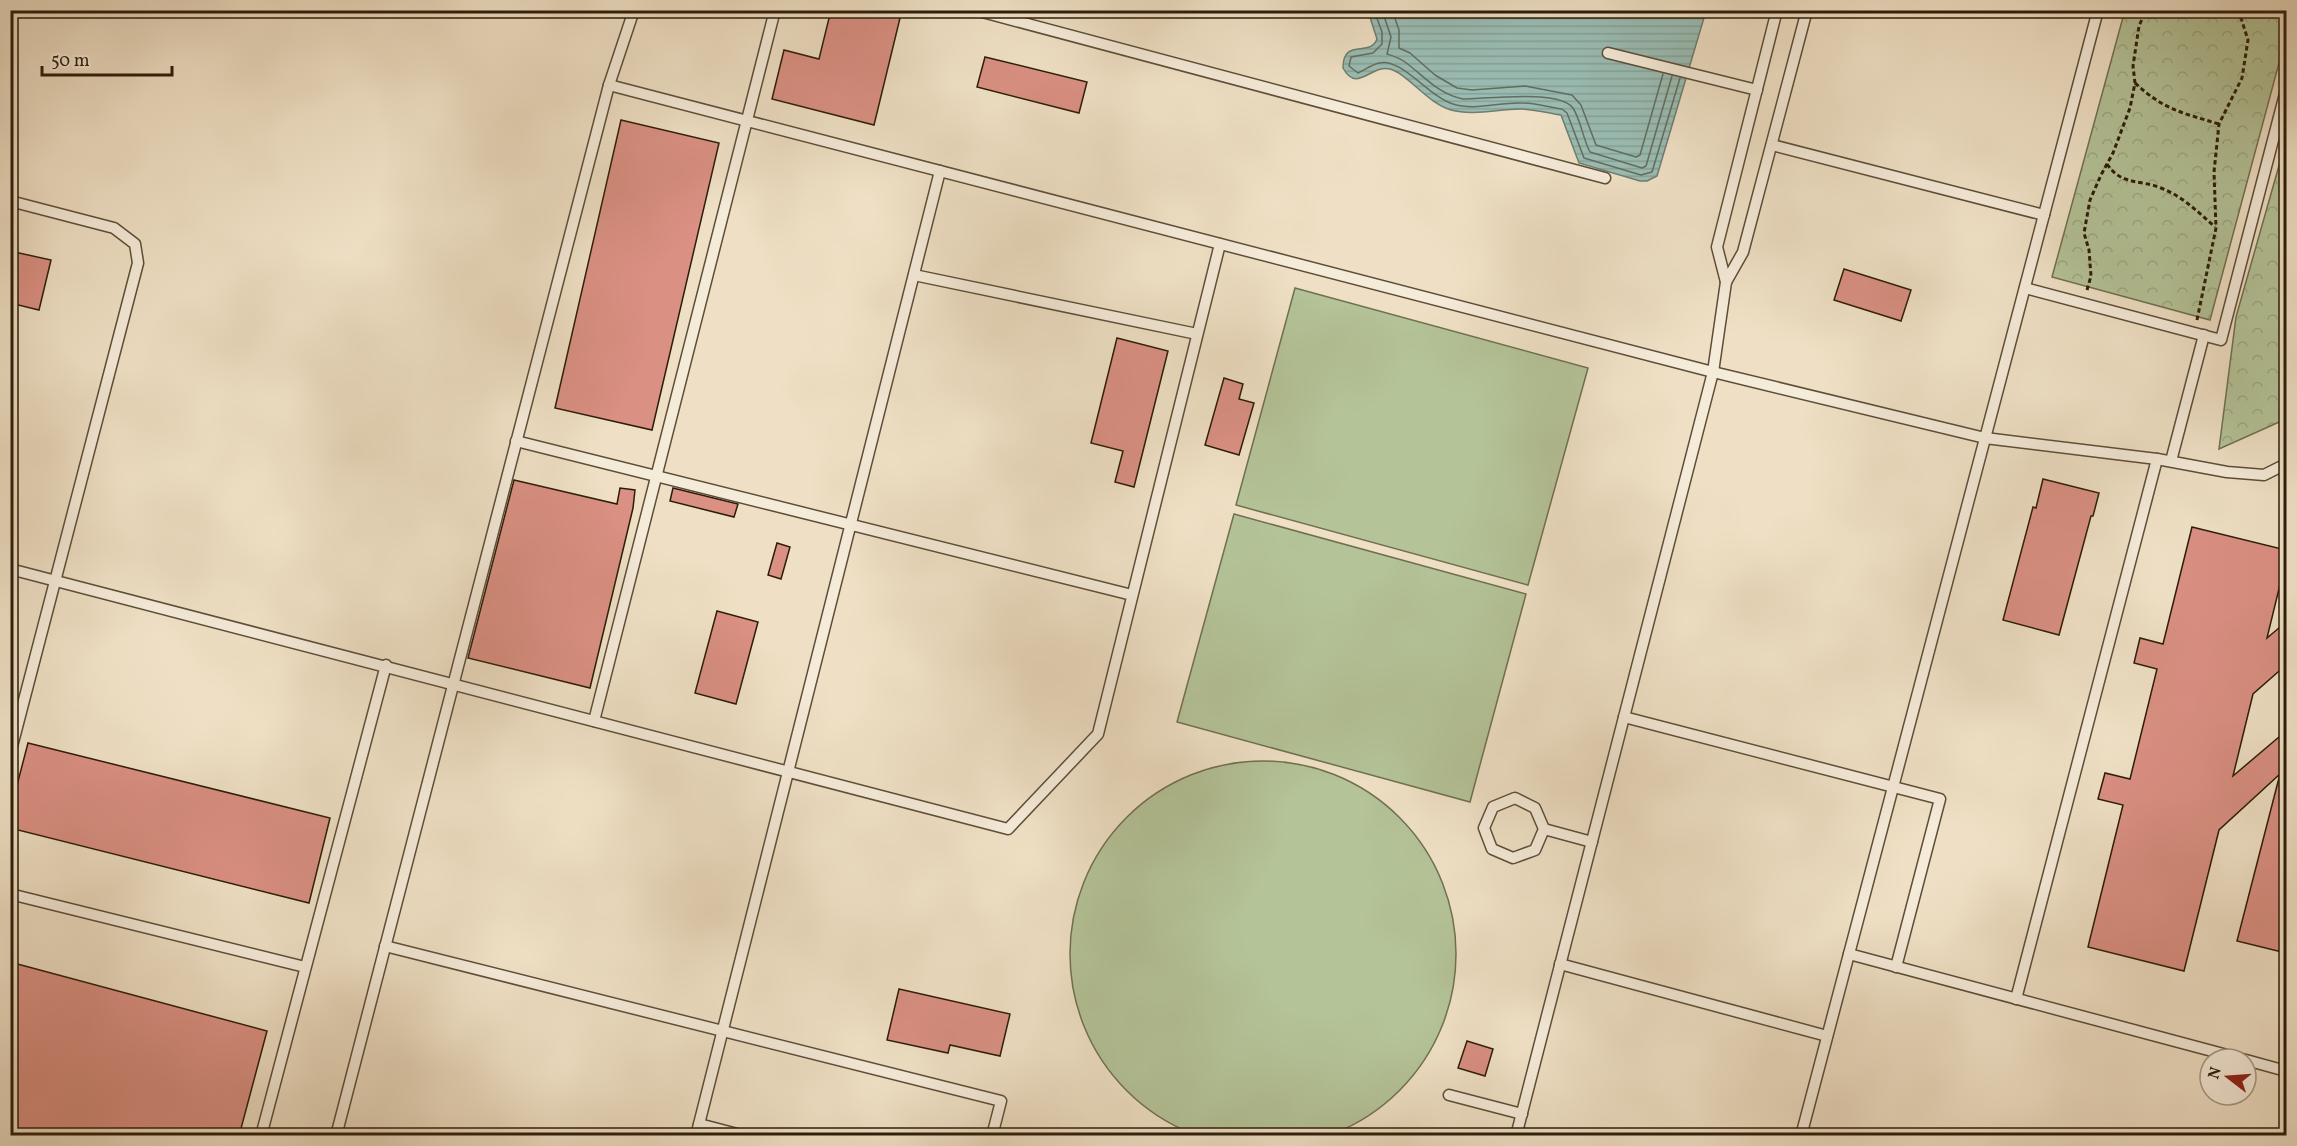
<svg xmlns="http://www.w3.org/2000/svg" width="2297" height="1146" viewBox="0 0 2297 1146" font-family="Vollkorn,serif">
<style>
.park{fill:url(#park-crowns);stroke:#707051;stroke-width:1.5}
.garden{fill:#b4c398;stroke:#707051;stroke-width:1.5}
.water{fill:url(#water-rules);stroke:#6e7d70;stroke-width:1.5}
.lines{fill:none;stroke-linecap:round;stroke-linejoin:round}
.shore{stroke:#636d5f;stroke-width:1.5}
.building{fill:#da9083;stroke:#2c1d0a;stroke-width:1.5}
.service-casing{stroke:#5d4e39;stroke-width:13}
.path{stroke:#2c1d0a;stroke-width:3;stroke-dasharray:4.5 3;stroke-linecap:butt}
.service{stroke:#f5ebd9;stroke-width:10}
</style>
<defs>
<pattern id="park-crowns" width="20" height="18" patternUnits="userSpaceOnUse" patternTransform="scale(1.5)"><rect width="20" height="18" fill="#b4c398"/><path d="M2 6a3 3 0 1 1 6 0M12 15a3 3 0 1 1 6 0" fill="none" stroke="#9ba782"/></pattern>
<pattern id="water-rules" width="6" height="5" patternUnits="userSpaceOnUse" patternTransform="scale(1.5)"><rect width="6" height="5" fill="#9abdb4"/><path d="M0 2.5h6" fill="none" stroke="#85a299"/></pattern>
</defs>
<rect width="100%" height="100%" fill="#efe0c5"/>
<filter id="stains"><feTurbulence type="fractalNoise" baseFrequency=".00333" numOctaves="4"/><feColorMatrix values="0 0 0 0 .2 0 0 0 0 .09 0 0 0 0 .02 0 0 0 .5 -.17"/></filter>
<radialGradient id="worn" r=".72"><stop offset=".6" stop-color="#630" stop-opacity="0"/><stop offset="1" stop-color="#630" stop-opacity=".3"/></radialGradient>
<!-- park -->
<g class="park">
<path d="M2125,10L2286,11V37L2210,320L2052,277Z"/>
<path d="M2286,141V419L2219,449L2236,317Z"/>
</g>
<!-- garden -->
<g class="garden">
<path d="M1295,288L1588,368L1528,585L1236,505Z"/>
<path d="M1234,514L1526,594L1470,802L1177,722Z"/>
<circle cx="1263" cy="954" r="193"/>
</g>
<!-- water -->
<path class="water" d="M1368,11H1706L1657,176L1647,181H1640L1579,163L1561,115C1548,113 1533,109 1520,109C1498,109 1473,116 1451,110C1427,103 1408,74 1390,69C1371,64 1357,94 1343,68C1343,37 1370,58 1377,39Z"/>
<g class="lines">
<!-- shore -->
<g class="shore">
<path d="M1374,10L1382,32V44L1373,53L1351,57L1349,66L1358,73C1365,70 1371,65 1379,63C1401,57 1429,97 1453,104C1475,111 1499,102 1522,103C1535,103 1549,107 1562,109L1567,113L1584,158L1641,175L1652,172L1680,78"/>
<path d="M1382,10L1391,37L1387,54C1393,56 1400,58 1405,62C1424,76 1438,94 1463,99C1485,99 1560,89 1573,108C1581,121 1583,139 1590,152L1642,168L1646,166L1672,76"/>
<path d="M1392,10L1399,30V48L1410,53L1435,75L1457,88L1472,90L1525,86L1572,95L1581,105L1596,145L1636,157L1640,155L1663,74"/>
</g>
</g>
<!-- building -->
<g class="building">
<path d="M831,10H887L901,14L874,125L772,99L784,50L819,59Z"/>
<path d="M985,57L1087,82L1079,113L977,87Z"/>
<path d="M621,120L719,143L652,430L555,408Z"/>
<path d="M10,251L51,260L39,310L10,303Z"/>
<path d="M1844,269L1911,290L1901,321L1834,300Z"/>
<path d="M1117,338L1168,351L1134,487L1115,482L1123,451L1091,443Z"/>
<path d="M1224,378L1243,384L1239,399L1254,403L1239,455L1205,445Z"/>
<path d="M2043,479L2099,493L2093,516H2091L2059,635L2003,620L2033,507L2036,508Z"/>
<path d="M514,480L617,504L620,488L635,490L633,508L590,688L468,658Z"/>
<path d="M673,488L738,504L734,517L670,501Z"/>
<path d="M2192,527L2286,550V560L2267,638L2286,622V665L2253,694L2233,776L2286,731V953L2237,941L2280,774L2219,830L2184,971L2088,947L2123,805L2098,799L2105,773L2130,779L2157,669L2134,663L2140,638L2163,644Z"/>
<path d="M777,543L790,547L781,579L768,575Z"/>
<path d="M717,611L758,622L736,704L695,693Z"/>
<path d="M28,743L330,818L309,903L10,828V812Z"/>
<path d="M10,962L267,1031L239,1136H10Z"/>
<path d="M899,989L1010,1014L1000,1056L950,1045L948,1053L887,1040Z"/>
<path d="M1467,1041L1493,1049L1485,1076L1458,1068Z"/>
</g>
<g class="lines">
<defs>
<g id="service">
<path d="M975,10L1605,178"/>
<path d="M1608,53L1757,90"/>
<path d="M609,85L1713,372L1985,438L2157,459L2227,472L2264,475L2286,464"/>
<path d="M1772,145L2044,215"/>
<path d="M10,201L114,228L135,244L138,263L10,754"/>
<path d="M914,275L1197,334"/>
<path d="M1726,282L1743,252L1807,10"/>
<path d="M2025,288L2221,340L2286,90"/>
<path d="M516,441L1132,595"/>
<path d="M2171,461L2204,335"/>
<path d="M10,569L1008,829L1098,734L1220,244"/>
<path d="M1624,717L1940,799L1896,967"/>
<path d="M594,721L775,10"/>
<path d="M1515,798L1535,808L1544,829L1535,850L1513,858L1492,849L1484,828L1493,807Z"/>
<path d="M1544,829L1592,842"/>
<path d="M10,894L305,967"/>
<path d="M385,946L1001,1101L992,1136"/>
<path d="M1849,954L2242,1059"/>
<path d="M1560,964L1827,1036"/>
<path d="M2016,999L2157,459"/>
<path d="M2246,1060L2286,1071"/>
<path d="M1449,1095L1522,1114"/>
<path d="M699,1124L745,1136"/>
<path d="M261,1136L386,665"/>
<path d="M336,1136L609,85L634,10"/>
<path d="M696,1136L940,171"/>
<path d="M1516,1136L1713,372L1726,282L1717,247L1777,10"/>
<path d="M1801,1136L2098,10"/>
</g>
</defs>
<!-- service casing -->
<use href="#service" class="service-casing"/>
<!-- path -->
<g class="path">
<path d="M2135,83C2164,110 2183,113 2219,124"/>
<path d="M2107,164C2122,186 2139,179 2161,188C2182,196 2198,212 2215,227"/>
<path d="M2087,290L2091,276L2089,250L2084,233L2090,200L2101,175L2113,153L2130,108L2135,83L2133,66L2139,26L2146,10"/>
<path d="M2197,320L2216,228L2214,172L2219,124L2242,78L2248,40L2241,18L2234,10"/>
</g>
<!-- service -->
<use href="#service" class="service"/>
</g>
<!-- margin -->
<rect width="2297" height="1146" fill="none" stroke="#efe0c5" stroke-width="36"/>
<rect x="12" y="12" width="2273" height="1122" fill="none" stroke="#2c1d0a" stroke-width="3"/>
<rect x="18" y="18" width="2261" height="1110" fill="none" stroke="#2c1d0a" stroke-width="1.5"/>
<!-- north arrow -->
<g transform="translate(2228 1077) rotate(287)"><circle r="28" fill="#f5ebd9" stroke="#a59986" stroke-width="1.5"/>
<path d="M0-4.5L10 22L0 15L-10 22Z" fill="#8f2418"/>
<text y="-9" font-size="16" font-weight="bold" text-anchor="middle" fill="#2c1d0a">N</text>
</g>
<!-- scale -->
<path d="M42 66v9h130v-9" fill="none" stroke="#2c1d0a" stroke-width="3"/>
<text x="51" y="66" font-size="18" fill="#2c1d0a" stroke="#f5ebd9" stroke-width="4.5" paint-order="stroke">50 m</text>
<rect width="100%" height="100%" filter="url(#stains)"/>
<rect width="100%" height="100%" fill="url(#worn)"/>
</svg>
